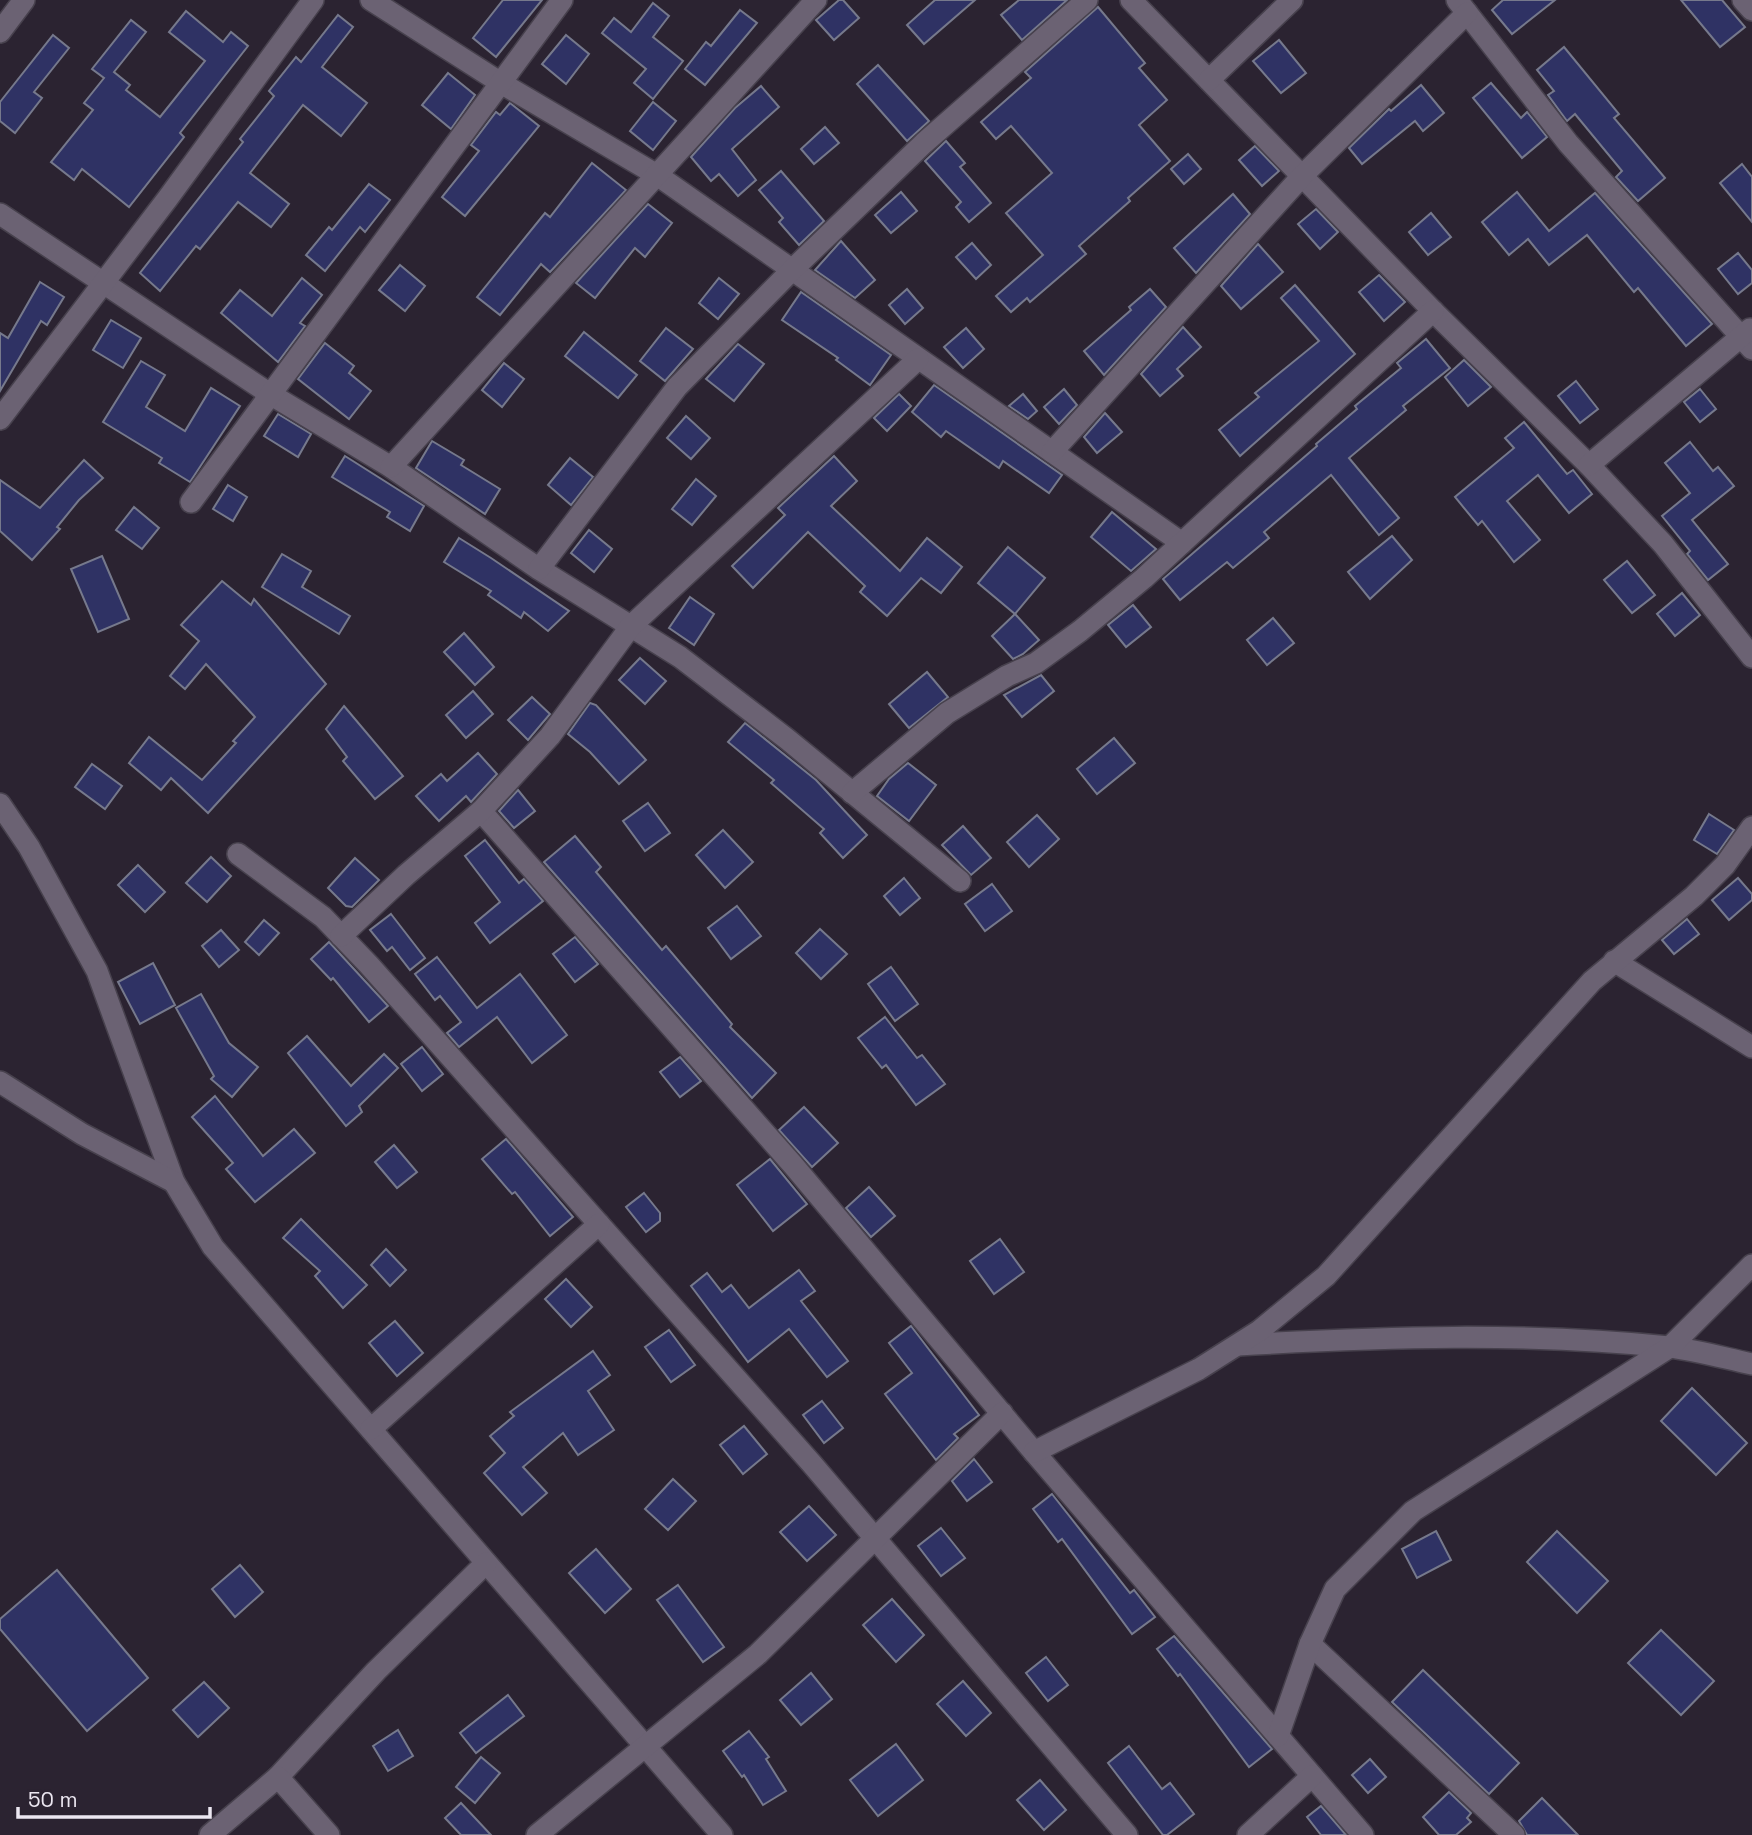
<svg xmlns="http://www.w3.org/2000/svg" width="1752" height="1835" viewBox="0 0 1752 1835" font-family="'Space Grotesk',sans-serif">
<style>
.building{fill:#2f3264;stroke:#76798c;stroke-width:2}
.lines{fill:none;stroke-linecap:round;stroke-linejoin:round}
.minor-casing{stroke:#47414d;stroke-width:24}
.minor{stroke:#6b6273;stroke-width:21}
</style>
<rect width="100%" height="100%" fill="#2b2331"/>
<!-- building -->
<g class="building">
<path d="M503,0H542L496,57L473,38Z"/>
<path d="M839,0H843L859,18L834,40L816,20Z"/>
<path d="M935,0H975L924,44L907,25Z"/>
<path d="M1019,0H1067L1022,40L1001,15Z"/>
<path d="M1503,0H1555L1512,34L1492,10Z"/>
<path d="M1681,0H1722L1745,27L1720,47Z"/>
<path d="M653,3L669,16L653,37L683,61L653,99L634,83L646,69L602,33L614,18L631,32Z"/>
<path d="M1098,7L1145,63L1139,68L1167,100L1139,125L1170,161L1128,198L1130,201L1079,246L1086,254L1030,302L1027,298L1011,312L996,296L1043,255L1006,213L1052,173L1011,126L996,139L981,122L1031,78L1025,72Z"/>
<path d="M740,10L757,23L705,85L685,69L706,42L711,46Z"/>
<path d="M186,11L223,42L231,32L248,46L180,133L184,137L129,207L82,169L74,180L51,162L93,110L84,103L104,78L92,69L131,20L146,32L114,72L130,85L126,90L160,117L205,61L169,32Z"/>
<path d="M338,15L353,27L322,67L367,103L341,136L303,105L250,173L289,204L271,227L238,202L200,249L196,246L160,291L140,273L243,142L240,139L274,96L269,91L296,57L301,62Z"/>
<path d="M53,35L69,48L34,92L42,98L15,133L0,121V102Z"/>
<path d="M566,35L589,54L566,84L542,64Z"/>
<path d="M1279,40L1306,73L1281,93L1253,61Z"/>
<path d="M1564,47L1619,114L1614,118L1665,178L1638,201L1616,177L1622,171L1575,114L1567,121L1548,95L1554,91L1537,70Z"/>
<path d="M878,65L929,121L907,141L857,84Z"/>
<path d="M448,73L475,95L451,129L422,105Z"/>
<path d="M1491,83L1521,118L1527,112L1547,137L1522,158L1473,98Z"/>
<path d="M1421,85L1444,113L1423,131L1415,121L1362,164L1349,148L1389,109L1391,111Z"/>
<path d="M761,86L779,107L732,149L756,180L738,196L719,174L711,181L691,157L735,108Z"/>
<path d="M653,102L676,121L653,150L630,131Z"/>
<path d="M510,103L539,126L465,216L442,197L479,151L471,145L496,112L500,115Z"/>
<path d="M825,127L839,143L814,164L801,149Z"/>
<path d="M946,141L965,163L960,167L991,203L969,222L956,207L961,202L925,161Z"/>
<path d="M1255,146L1279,171L1262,186L1239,160Z"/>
<path d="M1188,154L1201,169L1184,184L1171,169Z"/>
<path d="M592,163L626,190L550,272L541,264L500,315L477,297L545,213L550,217Z"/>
<path d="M1742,164L1752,177V222L1720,183Z"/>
<path d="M781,171L824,221L799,245L779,222L783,218L759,190Z"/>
<path d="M369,184L390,200L365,232L360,227L325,271L306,255L329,227L332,230Z"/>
<path d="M901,192L917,211L891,233L875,215Z"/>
<path d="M1517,192L1549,231L1595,193L1712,324L1686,346L1638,288L1634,292L1587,235L1549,265L1528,239L1509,255L1482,222Z"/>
<path d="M1233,194L1250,214L1196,273L1174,248Z"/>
<path d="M648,204L672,223L645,257L635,248L595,298L576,283Z"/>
<path d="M1316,209L1338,232L1320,249L1298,224Z"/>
<path d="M1431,213L1451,237L1428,255L1409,232Z"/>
<path d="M841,241L875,280L855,298L815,270Z"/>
<path d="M972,243L991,265L976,279L956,257Z"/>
<path d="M1258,244L1283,272L1241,309L1221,286Z"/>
<path d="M1738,253L1752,270V283L1738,294L1718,269Z"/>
<path d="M400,265L425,286L405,311L379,290Z"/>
<path d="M1379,275L1405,302L1384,321L1359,292Z"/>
<path d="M302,278L322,295L300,323L305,326L278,362L221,313L240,290L272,316Z"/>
<path d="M719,278L739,294L718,319L699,303Z"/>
<path d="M40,282L64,297L47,325L41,321L0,391V333L8,338Z"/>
<path d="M1295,285L1355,354L1240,456L1219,430L1259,397L1255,393L1319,341L1281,298Z"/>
<path d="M907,289L923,308L905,324L889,305Z"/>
<path d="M1150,289L1166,307L1104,375L1084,351L1131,310L1129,307Z"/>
<path d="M801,292L891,355L870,385L836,360L838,358L782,320Z"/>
<path d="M111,320L141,338L123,368L93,350Z"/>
<path d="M1183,327L1201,347L1177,369L1183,376L1160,396L1141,374Z"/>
<path d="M666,328L693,349L665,381L640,361Z"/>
<path d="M966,328L984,349L963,368L944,347Z"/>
<path d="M584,332L637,375L618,398L565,356Z"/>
<path d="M1426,339L1450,368L1403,406L1406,410L1349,458L1399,518L1379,535L1331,475L1264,532L1269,538L1233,568L1227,562L1180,600L1163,579L1317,446L1316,444L1357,409L1355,406L1401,368L1397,363Z"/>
<path d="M325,343L354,366L349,373L371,391L349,419L298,379Z"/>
<path d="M738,344L764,364L734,401L706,379Z"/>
<path d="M1464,360L1491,387L1468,406L1445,377Z"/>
<path d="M141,361L165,375L146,407L185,431L211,388L240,406L190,482L159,463L162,458L103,422Z"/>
<path d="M504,363L524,379L502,407L482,390Z"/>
<path d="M1576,381L1598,409L1580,423L1558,396Z"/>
<path d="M934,385L1062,475L1049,493L1003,461L999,468L946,431L941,437L912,412Z"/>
<path d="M1064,389L1077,405L1059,424L1044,407Z"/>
<path d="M1700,389L1716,409L1700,422L1684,402Z"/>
<path d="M899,394L911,406L887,431L874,418Z"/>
<path d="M1023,394L1037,411L1028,419L1009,406Z"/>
<path d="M1105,413L1122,432L1097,453L1084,437Z"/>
<path d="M278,414L311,434L298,457L264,436Z"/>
<path d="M686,416L710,438L691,459L667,438Z"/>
<path d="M1524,422L1567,474L1573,470L1592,494L1569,513L1538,475L1507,501L1540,540L1514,562L1482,521L1478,525L1455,497L1514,448L1505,438Z"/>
<path d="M432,441L464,460L461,465L500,489L485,514L416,468Z"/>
<path d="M1690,442L1713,471L1718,467L1734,486L1692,520L1728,564L1708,580L1687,554L1690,551L1662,516L1690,493L1665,463Z"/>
<path d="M345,456L424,506L410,531L387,517L390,512L332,477Z"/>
<path d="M834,456L857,481L831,506L900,571L927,538L962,567L941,593L921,578L887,616L860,592L865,586L808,532L753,588L732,566L785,515L778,508Z"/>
<path d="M570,458L593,477L571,505L548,485Z"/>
<path d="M84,460L103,478L79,500L57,527L60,529L32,560L0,531V480L40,508Z"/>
<path d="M696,479L716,496L692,525L672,509Z"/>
<path d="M228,485L247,497L233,521L213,509Z"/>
<path d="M134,507L159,528L142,549L116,530Z"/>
<path d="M1112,512L1156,549L1131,571L1091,537Z"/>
<path d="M589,530L612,549L594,572L571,553Z"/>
<path d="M1392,536L1412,560L1370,599L1348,572Z"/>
<path d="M459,538L491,558L569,611L548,631L524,612L521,618L488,595L491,591L444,562Z"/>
<path d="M1008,547L1045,578L1015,614L978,583Z"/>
<path d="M282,554L311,571L302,587L350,616L339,634L262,587Z"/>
<path d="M102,556L129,619L98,632L71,569Z"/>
<path d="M1627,561L1655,595L1632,613L1604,580Z"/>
<path d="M222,581L251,605L254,599L326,684L208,813L171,778L161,790L129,763L149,737L202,780L236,743L233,741L255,717L206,664L185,689L170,676L199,641L181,625Z"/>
<path d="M1682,593L1700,615L1675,636L1657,614Z"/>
<path d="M690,597L714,614L694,645L669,628Z"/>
<path d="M1133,605L1151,627L1126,647L1108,625Z"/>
<path d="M1015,614L1039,640L1023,654L1013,659L992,636Z"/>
<path d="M1273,618L1294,643L1267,665L1247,640Z"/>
<path d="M464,633L494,667L475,685L444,652Z"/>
<path d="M640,658L666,681L645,704L619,680Z"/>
<path d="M927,672L948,697L909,728L889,704Z"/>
<path d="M1041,675L1054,691L1022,717L1004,695Z"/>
<path d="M473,691L493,714L466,738L446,715Z"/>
<path d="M532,697L550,714L528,740L508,720Z"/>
<path d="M590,703L596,705L646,760L619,784L590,752L568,734Z"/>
<path d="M344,706L403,776L375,799L343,761L347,757L326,729Z"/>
<path d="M745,723L816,780L867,835L843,858L820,833L824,829L771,783L774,780L728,742Z"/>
<path d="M1114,738L1135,763L1097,794L1077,769Z"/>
<path d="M478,753L497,774L471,802L466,796L439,821L416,796L441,774L447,781Z"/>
<path d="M908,763L936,785L909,821L877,796L889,779Z"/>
<path d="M92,764L122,786L105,809L75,787Z"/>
<path d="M518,790L535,811L514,828L499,811Z"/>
<path d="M648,803L670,833L645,851L623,821Z"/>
<path d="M1709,814L1734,830L1717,854L1694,840Z"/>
<path d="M1037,815L1059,839L1029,867L1007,842Z"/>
<path d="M963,826L991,858L971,875L942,845Z"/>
<path d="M723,830L753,862L725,888L696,855Z"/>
<path d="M575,836L601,867L596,872L662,950L666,946L732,1024L730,1027L776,1073L752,1098L544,862Z"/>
<path d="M485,840L519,883L524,879L543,901L490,943L475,923L500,902L465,856Z"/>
<path d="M211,857L231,876L207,902L186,883Z"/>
<path d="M355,858L379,880L352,907L346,906L328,888Z"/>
<path d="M138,865L165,892L145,912L118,885Z"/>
<path d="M904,878L920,898L900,915L884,896Z"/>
<path d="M1738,878L1752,894V900L1729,920L1712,900Z"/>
<path d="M992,884L1012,911L985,931L965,904Z"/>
<path d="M737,906L761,936L731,959L708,928Z"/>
<path d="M391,914L425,958L410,970L392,947L387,951L370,930Z"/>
<path d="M1687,919L1699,934L1674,954L1662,940Z"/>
<path d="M264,920L279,933L259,955L245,942Z"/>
<path d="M820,929L847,954L821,979L796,953Z"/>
<path d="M221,930L239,950L219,967L202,946Z"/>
<path d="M575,937L598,964L575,982L553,954Z"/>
<path d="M329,942L388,1006L369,1022L333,978L331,980L311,959Z"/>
<path d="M437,957L477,1008L520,974L567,1035L532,1063L497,1017L459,1047L447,1033L461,1022L440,996L435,1000L415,974Z"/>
<path d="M153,963L175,1005L140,1024L118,982Z"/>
<path d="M891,967L918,1004L895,1021L868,984Z"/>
<path d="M201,994L229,1043L258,1067L232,1097L211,1079L214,1076L176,1008Z"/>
<path d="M885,1017L917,1058L922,1055L945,1084L916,1105L886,1065L882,1068L858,1038Z"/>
<path d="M307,1036L351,1086L384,1054L398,1068L359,1106L362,1112L346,1126L288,1053Z"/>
<path d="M422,1047L443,1074L422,1091L401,1064Z"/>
<path d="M680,1057L701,1081L680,1097L660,1072Z"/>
<path d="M215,1096L263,1156L294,1129L315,1153L255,1202L226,1169L233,1163L192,1117Z"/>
<path d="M804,1107L838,1143L812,1167L779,1130Z"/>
<path d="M506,1139L573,1217L550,1236L515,1192L512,1194L482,1159Z"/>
<path d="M394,1145L417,1172L397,1188L375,1162Z"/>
<path d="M770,1159L807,1204L773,1231L737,1185Z"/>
<path d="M869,1187L895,1216L871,1237L846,1208Z"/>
<path d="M644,1193L660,1213V1221L646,1232L626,1207Z"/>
<path d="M301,1219L367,1285L343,1308L315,1276L320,1271L283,1238Z"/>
<path d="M1000,1239L1024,1272L994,1294L970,1261Z"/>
<path d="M386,1249L406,1270L390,1286L371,1265Z"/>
<path d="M799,1270L815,1291L801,1301L848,1361L827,1377L789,1329L748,1362L691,1286L707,1273L722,1292L731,1285L749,1308Z"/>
<path d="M566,1279L592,1307L571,1327L545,1299Z"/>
<path d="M395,1321L423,1353L397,1376L369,1343Z"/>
<path d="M911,1326L979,1415L954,1434L958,1438L936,1460L885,1394L912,1373L889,1343Z"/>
<path d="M669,1330L695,1365L671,1382L645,1347Z"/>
<path d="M593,1351L610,1375L588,1391L614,1430L578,1455L563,1433L523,1467L547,1493L522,1515L484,1473L505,1453L490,1436L514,1416L510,1412Z"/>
<path d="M1692,1388L1747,1443L1716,1475L1661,1421Z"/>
<path d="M822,1401L843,1428L824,1443L803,1415Z"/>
<path d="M744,1426L767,1454L743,1474L720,1445Z"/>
<path d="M974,1459L992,1482L967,1501L952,1481Z"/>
<path d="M673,1479L696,1501L668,1530L645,1509Z"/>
<path d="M1052,1494L1130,1593L1134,1590L1155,1617L1132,1634L1062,1539L1058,1542L1033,1509Z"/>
<path d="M809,1506L836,1535L807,1561L780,1532Z"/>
<path d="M941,1528L965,1558L941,1576L918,1546Z"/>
<path d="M1436,1531L1451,1560L1417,1578L1402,1549Z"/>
<path d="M1557,1531L1608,1581L1577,1613L1527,1562Z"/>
<path d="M596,1549L631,1589L605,1613L569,1573Z"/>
<path d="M240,1565L263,1592L235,1617L212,1589Z"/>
<path d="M57,1570L148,1678L87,1731L0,1629V1619Z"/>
<path d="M678,1585L724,1647L703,1662L657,1600Z"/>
<path d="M892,1599L924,1635L896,1662L863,1625Z"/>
<path d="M1661,1630L1714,1681L1681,1715L1628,1663Z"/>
<path d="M1174,1636L1272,1749L1249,1767L1180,1674L1178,1676L1157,1649Z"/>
<path d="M1046,1657L1068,1685L1048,1701L1026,1673Z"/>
<path d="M1423,1670L1519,1763L1489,1794L1392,1702Z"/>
<path d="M811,1673L832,1699L801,1725L780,1700Z"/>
<path d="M963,1681L991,1713L966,1736L937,1704Z"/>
<path d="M204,1682L229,1708L198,1737L173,1710Z"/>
<path d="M508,1695L524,1716L476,1753L460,1733Z"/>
<path d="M398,1730L413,1756L388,1771L373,1746Z"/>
<path d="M749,1731L769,1757L766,1759L786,1791L763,1805L744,1775L742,1777L723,1751Z"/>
<path d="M896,1744L923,1780L878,1816L850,1780Z"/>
<path d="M1129,1746L1162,1789L1170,1783L1194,1814L1167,1835H1163L1108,1763Z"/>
<path d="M481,1757L500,1773L475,1803L456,1787Z"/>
<path d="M1370,1759L1386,1777L1368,1793L1352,1775Z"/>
<path d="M1040,1780L1066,1810L1044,1830L1017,1800Z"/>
<path d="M1449,1792L1471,1813L1467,1818L1471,1822L1456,1835H1439L1423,1817Z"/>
<path d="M1542,1798L1578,1835H1527L1519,1821Z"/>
<path d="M461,1803L491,1835H461L445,1818Z"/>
<path d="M1321,1806L1346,1835H1321L1307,1817Z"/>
</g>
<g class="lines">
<defs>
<g id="minor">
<path d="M371,0L501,83L657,175L1182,543"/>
<path d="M1131,0L1433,311L1589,465L1663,544L1752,657"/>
<path d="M1457,0L1568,143L1752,349"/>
<path d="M1743,0L1752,10"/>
<path d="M0,32L24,0"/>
<path d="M1209,80L1292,0"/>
<path d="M0,214L270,394L391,467L539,569L680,657L787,739L960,881"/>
<path d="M0,419L168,198L313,0"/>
<path d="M1052,452L1303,175L1467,13"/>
<path d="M1589,465L1750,329"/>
<path d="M391,467L816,0"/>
<path d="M191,502L562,0"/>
<path d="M539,569L677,387L791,271L924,143L1087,0"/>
<path d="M852,793L947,713L1007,676L1036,663L1080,631L1144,578L1433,311"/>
<path d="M0,804L29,847L97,971L174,1182L213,1247L722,1835"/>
<path d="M481,811L793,1165L1034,1452L1363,1835"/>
<path d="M238,854L323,917L369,965L812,1464L1127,1835"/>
<path d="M341,936L406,875L481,811L550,736L631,626L918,359"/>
<path d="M1614,961L1752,1047"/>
<path d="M0,1082L82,1134L174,1182"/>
<path d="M1238,1345C1381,1337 1526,1332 1669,1347C1696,1350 1724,1358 1752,1364"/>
<path d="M371,1429L599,1224"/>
<path d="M1034,1452L1199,1369L1259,1331L1326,1276L1592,981L1694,896L1725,865L1752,827"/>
<path d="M1310,1644L1514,1835"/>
<path d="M1278,1736L1310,1644L1335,1589L1413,1511L1670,1347L1752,1265"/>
<path d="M278,1777L376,1671L486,1563"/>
<path d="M210,1835L278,1777L329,1835"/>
<path d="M537,1835L758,1654L1002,1413"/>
<path d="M1248,1835L1312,1776"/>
</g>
</defs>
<!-- minor casing -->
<use href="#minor" class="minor-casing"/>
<!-- minor -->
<use href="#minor" class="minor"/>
</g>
<!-- scale -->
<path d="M18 1807v10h192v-10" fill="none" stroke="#ece7f1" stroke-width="3.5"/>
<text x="28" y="1807" font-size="21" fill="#ece7f1" stroke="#2b2331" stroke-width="5" paint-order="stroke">50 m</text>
</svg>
